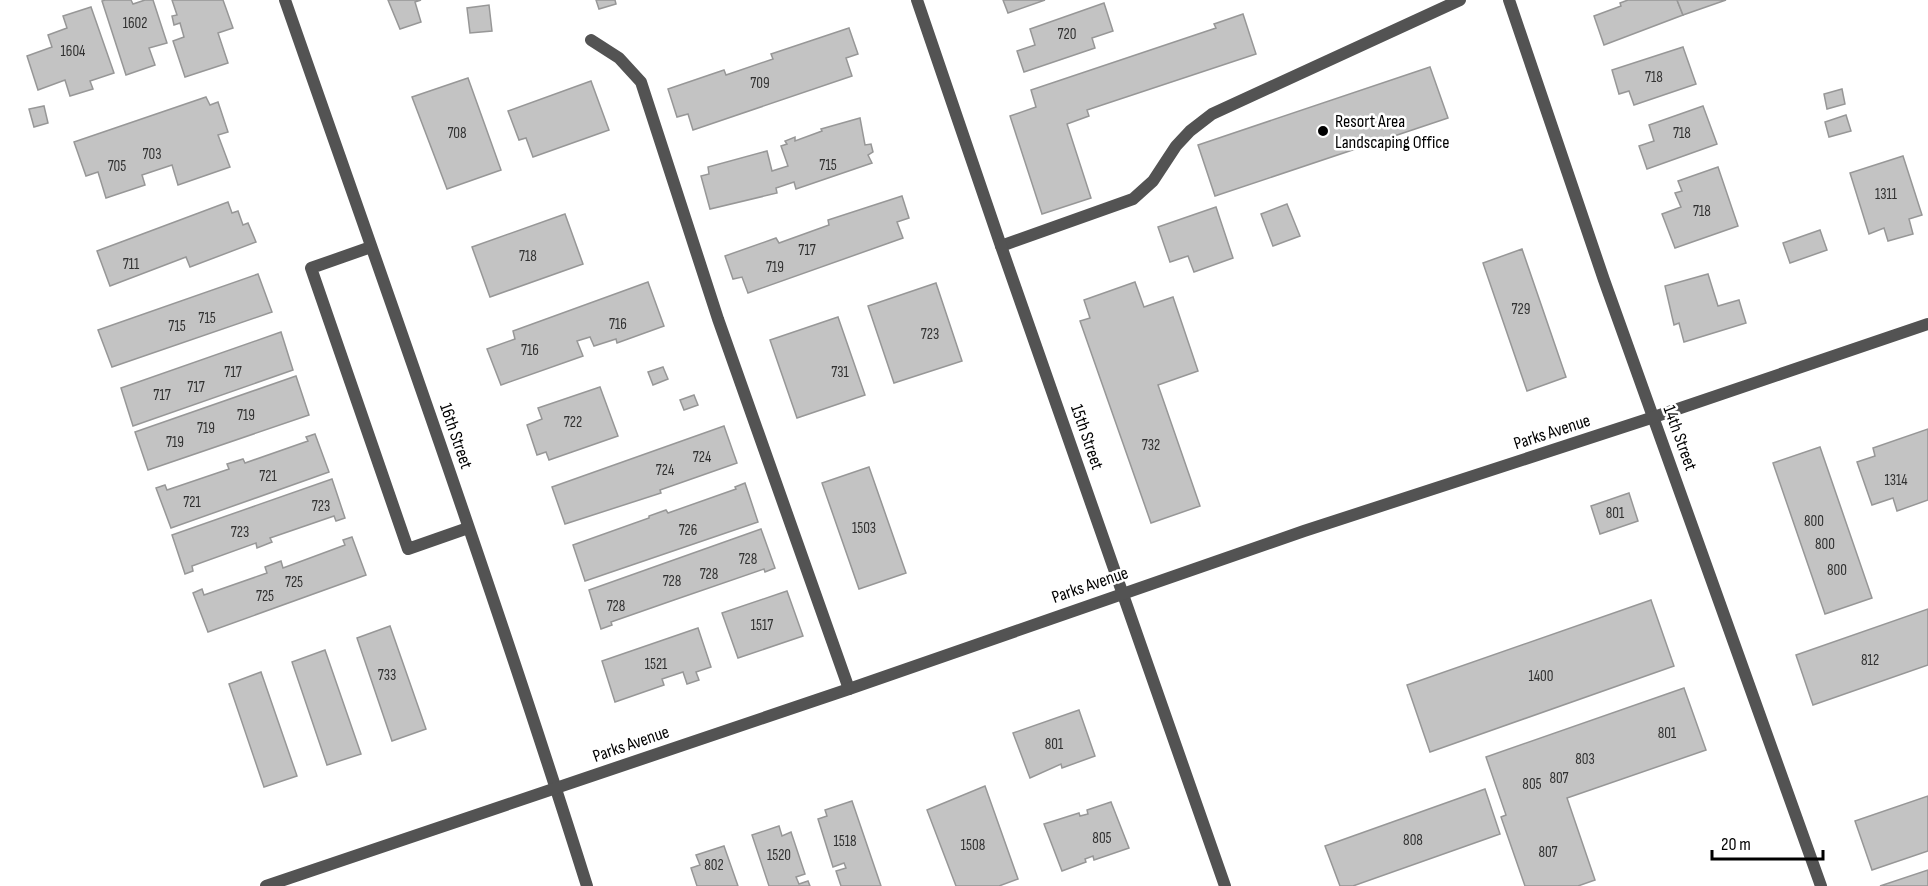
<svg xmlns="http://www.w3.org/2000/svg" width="1928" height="886" viewBox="0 0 1928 886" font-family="'Sofia Sans Condensed',sans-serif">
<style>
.building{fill:#c3c3c3;stroke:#979797;stroke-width:1.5}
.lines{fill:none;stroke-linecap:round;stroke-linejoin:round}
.service{stroke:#535353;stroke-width:12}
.minor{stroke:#535353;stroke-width:12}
.poi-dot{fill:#000;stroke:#fff;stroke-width:2}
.labels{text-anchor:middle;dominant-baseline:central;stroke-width:5;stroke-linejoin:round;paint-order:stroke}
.number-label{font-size:15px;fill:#313131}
.poi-label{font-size:18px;fill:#000;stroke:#fff;text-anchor:start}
.street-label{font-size:18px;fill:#000;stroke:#fff}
</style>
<rect width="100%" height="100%" fill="#fff"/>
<!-- building -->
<g class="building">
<path d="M105,0H131L133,4L145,0H153L167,43L149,48L155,65L126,75L102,1Z"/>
<path d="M172,0H223L233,28L218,33L228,63L185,77L173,41L184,37L180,23L174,25L172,16L177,15Z"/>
<path d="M388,0H421L415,2L421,22L400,29Z"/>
<path d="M596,0H615L616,4L599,9Z"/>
<path d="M1003,0H1045L1008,13Z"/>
<path d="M1628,0H1677L1683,15L1604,45L1594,16L1621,6L1620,3Z"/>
<path d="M1677,0H1726L1683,15Z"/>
<path d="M1104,3L1113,31L1092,38L1095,48L1024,72L1017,51L1035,45L1030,29Z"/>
<path d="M489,5L492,31L470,33L467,8Z"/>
<path d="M91,7L114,73L90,81L93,89L70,96L65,80L38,90L27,56L52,47L48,35L67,28L63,16Z"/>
<path d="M1243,14L1256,54L1087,110L1089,116L1067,124L1091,198L1042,214L1010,116L1036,107L1031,90L1216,28L1214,24Z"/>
<path d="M849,28L858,54L846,58L852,76L693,130L688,114L677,117L668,89L724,70L726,75L773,59L771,54Z"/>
<path d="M1683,47L1696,84L1634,105L1629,91L1619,94L1612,70Z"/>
<path d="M1430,67L1448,118L1215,196L1198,145Z"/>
<path d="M468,78L501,170L447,189L412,97Z"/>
<path d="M591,81L609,130L533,157L526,138L519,140L508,111Z"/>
<path d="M1842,89L1845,104L1827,109L1824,94Z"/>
<path d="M206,97L210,105L218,102L228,132L218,135L230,167L178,185L172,165L142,175L145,185L106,198L98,172L86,176L74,142Z"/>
<path d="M44,106L48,123L34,127L29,109Z"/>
<path d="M1703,106L1717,144L1647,169L1639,146L1654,141L1649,125Z"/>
<path d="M1846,115L1851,131L1829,137L1825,122Z"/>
<path d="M860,118L865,145L871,144L873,152L868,155L872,163L796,189L794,182L776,188L777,193L710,209L701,176L709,174L708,167L767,151L772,171L788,166L781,146L787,144L785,141L795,137V141L822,131L821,129Z"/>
<path d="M1903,156L1922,215L1909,219L1913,234L1888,241L1884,228L1869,234L1850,173Z"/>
<path d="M1718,167L1738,226L1675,248L1662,214L1681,207L1675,193L1682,191L1678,181Z"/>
<path d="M902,196L909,218L897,222L903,238L748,293L742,277L733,279L725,256L776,238L779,243L829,225L828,220Z"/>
<path d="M228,202L232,213L238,211L243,225L248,223L256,242L190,267L186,257L110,286L97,251Z"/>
<path d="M1287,204L1300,236L1273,246L1261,214Z"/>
<path d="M1216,207L1233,258L1194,272L1188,256L1170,262L1158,227Z"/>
<path d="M565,214L583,264L490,297L472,247Z"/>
<path d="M1820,230L1827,250L1790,263L1783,243Z"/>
<path d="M1522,249L1566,377L1527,391L1483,263Z"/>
<path d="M258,274L272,312L112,367L98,330Z"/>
<path d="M1708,274L1718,306L1739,300L1746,323L1684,342L1679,323L1674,325L1665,286Z"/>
<path d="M648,282L664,326L617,343L616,339L594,346L590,337L577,341L583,356L501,385L487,349L515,339L513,331Z"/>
<path d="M1135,282L1144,307L1173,297L1198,371L1158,385L1200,506L1151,523L1080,321L1090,318L1084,300Z"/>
<path d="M936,283L962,361L894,383L868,306Z"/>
<path d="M838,317L865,395L797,418L770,340Z"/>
<path d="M281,332L293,370L133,426L121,388Z"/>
<path d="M663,367L668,379L653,385L648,372Z"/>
<path d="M296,376L309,415L148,470L135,432Z"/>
<path d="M600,387L618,436L549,460L546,452L537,455L527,425L542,419L538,408Z"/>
<path d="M694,395L698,405L684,410L680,400Z"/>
<path d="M724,426L737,463L660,490L661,493L565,524L552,487Z"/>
<path d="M1928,429V500L1897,511L1893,498L1872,505L1857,462L1875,456L1873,448Z"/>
<path d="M315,434L329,472L171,528L156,488L165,485L167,490L229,469L227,464L243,459L245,463L308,441L306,437Z"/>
<path d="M1820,447L1872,598L1825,614L1773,463Z"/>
<path d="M869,467L906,573L859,589L822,483Z"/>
<path d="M332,479L345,518L336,521L334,516L270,538L272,542L257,548L256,543L192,566L193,571L185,574L172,535Z"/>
<path d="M745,483L758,522L585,581L573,545L649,518V516L666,510L668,513L736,489L735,487Z"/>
<path d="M1629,493L1638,521L1600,534L1591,506Z"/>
<path d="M761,529L775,568L765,572L764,569L674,600L611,622L612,625L601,629L589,590Z"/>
<path d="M352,537L366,575L208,632L193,593L202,589L204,595L267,573L265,567L281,561L283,568L345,545L343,540Z"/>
<path d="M787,591L803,636L738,658L722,613Z"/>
<path d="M1651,600L1674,666L1430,752L1407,685Z"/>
<path d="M1928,609V665L1813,705L1796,655Z"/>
<path d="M390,626L426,729L392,741L357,638Z"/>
<path d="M698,628L711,667L696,672L699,680L687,684L683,672L662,679L664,685L615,702L602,661Z"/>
<path d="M325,650L361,754L327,765L292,662Z"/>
<path d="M261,672L297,776L264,787L229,684Z"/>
<path d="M1684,688L1706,750L1567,798L1595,880L1578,886H1525L1501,817L1506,815L1486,757Z"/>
<path d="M1079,710L1095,756L1062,768L1061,764L1030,778L1013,733Z"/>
<path d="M985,786L1018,879L999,886H956L927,810Z"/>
<path d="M1485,789L1500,834L1353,886H1340L1325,846Z"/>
<path d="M1928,796V851L1872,870L1855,821Z"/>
<path d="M852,801L881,886H841L836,871L846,868L844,863L833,867L818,819L827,816L825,810Z"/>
<path d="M1111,802L1129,848L1094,860L1093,856L1085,859L1086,862L1062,871L1044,824L1079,813L1080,816L1088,814L1087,810Z"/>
<path d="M779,826L782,836L791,832L805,874L796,877L799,884L808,881L810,886H769L752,835Z"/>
<path d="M724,846L738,886H697L691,868L700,865L696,855Z"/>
<path d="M1928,870V886H1880Z"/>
</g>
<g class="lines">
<!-- service -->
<g class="service">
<path d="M591,40L619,58L641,82L718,319L849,689"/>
<path d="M1001,246L1133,199L1153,181L1176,146L1190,131L1212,114L1460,0"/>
<path d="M371,247L311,268L408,549L468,528"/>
</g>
<!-- minor -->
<g class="minor">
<path d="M285,0C388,295 493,588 587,886"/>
<path d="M917,0L1001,246L1225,886"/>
<path d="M1509,0L1604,280L1821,886"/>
<path d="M266,886L849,689L1304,531L1654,417L1928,324"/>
</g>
</g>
<!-- markers -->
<circle class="poi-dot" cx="1323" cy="131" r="6"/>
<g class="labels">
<!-- number labels -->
<g class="number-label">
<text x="135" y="23">1602</text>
<text x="1067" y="34">720</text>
<text x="73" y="51">1604</text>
<text x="1654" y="77">718</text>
<text x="760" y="83">709</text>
<text x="457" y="133">708</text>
<text x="1682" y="133">718</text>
<text x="152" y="154">703</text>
<text x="828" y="165">715</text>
<text x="117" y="166">705</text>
<text x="1886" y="194">1311</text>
<text x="1702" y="211">718</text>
<text x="807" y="250">717</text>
<text x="528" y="256">718</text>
<text x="131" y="264">711</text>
<text x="775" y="267">719</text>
<text x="1521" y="309">729</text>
<text x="207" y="318">715</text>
<text x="618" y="324">716</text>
<text x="177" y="326">715</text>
<text x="930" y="334">723</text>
<text x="530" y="350">716</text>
<text x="233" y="372">717</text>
<text x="840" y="372">731</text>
<text x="196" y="387">717</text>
<text x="162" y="395">717</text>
<text x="246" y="415">719</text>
<text x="573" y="422">722</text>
<text x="206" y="428">719</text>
<text x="175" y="442">719</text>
<text x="1151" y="445">732</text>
<text x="702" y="457">724</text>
<text x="665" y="470">724</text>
<text x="268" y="476">721</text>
<text x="1896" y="480">1314</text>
<text x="192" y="502">721</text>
<text x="321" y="506">723</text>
<text x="1615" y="513">801</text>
<text x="1814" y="521">800</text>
<text x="864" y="528">1503</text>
<text x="688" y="530">726</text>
<text x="240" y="532">723</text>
<text x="1825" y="544">800</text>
<text x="748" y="559">728</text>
<text x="1837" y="570">800</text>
<text x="709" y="574">728</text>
<text x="672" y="581">728</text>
<text x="294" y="582">725</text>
<text x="265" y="596">725</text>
<text x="616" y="606">728</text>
<text x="762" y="625">1517</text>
<text x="1870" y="660">812</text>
<text x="656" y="664">1521</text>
<text x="387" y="675">733</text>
<text x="1541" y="676">1400</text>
<text x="1667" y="733">801</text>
<text x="1054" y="744">801</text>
<text x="1585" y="759">803</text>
<text x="1559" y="778">807</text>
<text x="1532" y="784">805</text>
<text x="1102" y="838">805</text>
<text x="1413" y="840">808</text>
<text x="845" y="841">1518</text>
<text x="973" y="845">1508</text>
<text x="1548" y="852">807</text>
<text x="779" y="855">1520</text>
<text x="714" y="865">802</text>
</g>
<!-- poi labels -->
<g class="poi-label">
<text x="1335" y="121">Resort Area<tspan x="1335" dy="21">Landscaping Office</tspan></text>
</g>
<!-- street labels -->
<g class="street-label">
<text transform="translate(1552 432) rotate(-18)">Parks Avenue</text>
<text transform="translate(456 436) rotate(71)">16th Street</text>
<text transform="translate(1087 437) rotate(71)">15th Street</text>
<text transform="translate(1680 438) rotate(70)">14th Street</text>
<text transform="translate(1090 585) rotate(-19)">Parks Avenue</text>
<text transform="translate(631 744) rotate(-19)">Parks Avenue</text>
</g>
</g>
<!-- scale -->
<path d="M1712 850v9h111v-9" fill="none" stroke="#000000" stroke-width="3"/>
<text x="1721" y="850" font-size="18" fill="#000000" stroke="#ffffff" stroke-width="4.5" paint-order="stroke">20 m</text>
</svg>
